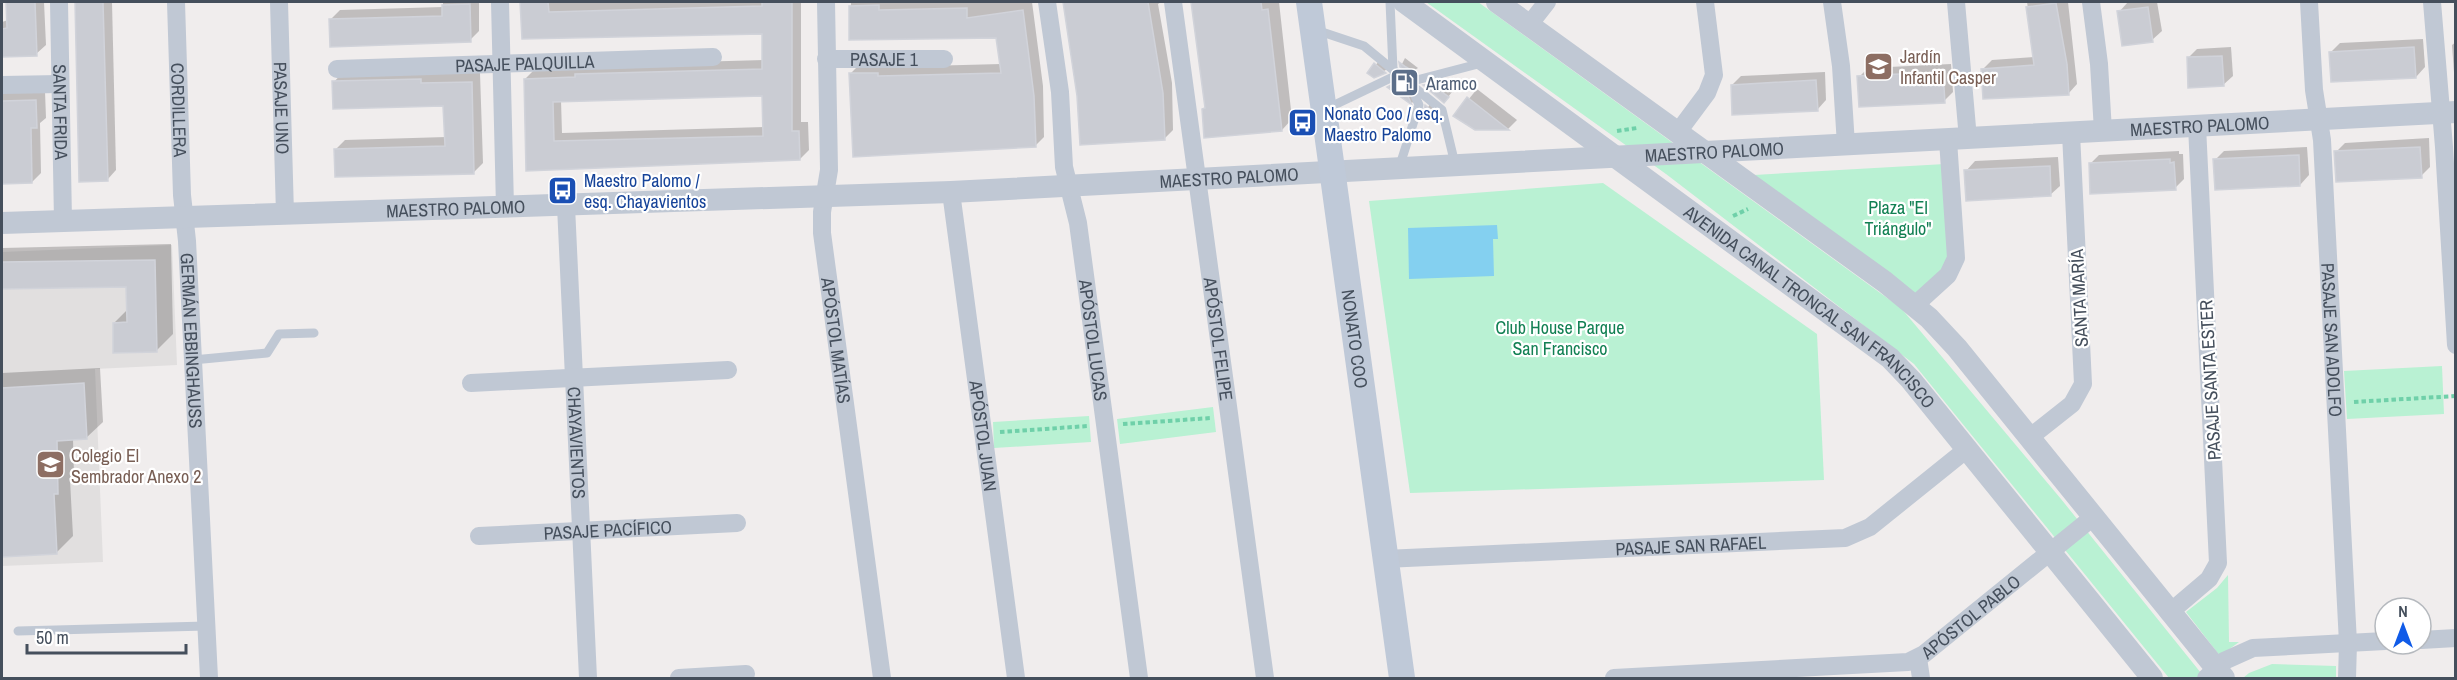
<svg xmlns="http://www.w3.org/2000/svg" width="2457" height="680" viewBox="0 0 2457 680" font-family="'Archivo Narrow',sans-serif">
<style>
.education{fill:#e1dfdf}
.green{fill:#b9f1d3}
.water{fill:#84d0f0}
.shadow{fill:#0003;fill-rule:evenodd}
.building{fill:#caccd3;stroke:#d1d3da;stroke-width:1.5;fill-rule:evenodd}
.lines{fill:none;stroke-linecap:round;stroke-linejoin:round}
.path{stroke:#6fd0a9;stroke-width:4;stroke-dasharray:4.5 3;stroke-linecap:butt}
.service{stroke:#c0c8d4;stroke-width:9}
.minor{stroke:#c0c8d4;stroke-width:18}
.tertiary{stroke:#c0c8d4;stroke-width:22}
.secondary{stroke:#bfc9d8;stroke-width:26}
.labels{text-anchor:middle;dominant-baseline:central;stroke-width:4.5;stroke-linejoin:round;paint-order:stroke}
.education-label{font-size:18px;fill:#785e54;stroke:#fff;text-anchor:start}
.street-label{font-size:18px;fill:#454f5c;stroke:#fff}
.service-label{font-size:18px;fill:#4e5e75;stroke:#fff;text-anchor:start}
.transit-label{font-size:18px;fill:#164399;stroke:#fff;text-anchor:start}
.park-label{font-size:18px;fill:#128053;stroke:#fff}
</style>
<rect width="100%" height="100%" fill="#f0eded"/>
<!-- education -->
<path class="education" d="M172,245L177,365L95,369L103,562L2,566V252Z"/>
<!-- green -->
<g class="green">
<path d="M1426,2H1478L1901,308L2061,499L2205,678H2169L1914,364L1666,174Z"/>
<path d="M1945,164L1951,256L1941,272L1916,294L1754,175Z"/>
<path d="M1603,183L1817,334L1824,480L1410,493L1369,201Z"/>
<path d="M2442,366L2444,414L2347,419L2344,371Z"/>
<path d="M1213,407L1216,432L1120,444L1117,419Z"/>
<path d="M1089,416L1091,442L994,448L993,422Z"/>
<path d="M2228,575L2229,642H2239L2220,656L2186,612L2217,588Z"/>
<path d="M2272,664L2336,666V678H2243L2249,673Z"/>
</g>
<!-- water -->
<path class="water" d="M1497,225L1498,239H1493L1494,276L1409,279L1408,228Z"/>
<!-- shadow -->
<g class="shadow">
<path d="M8,2H44L46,45L36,54L2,55V22L8,20Z"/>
<path d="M76,2H112L116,170L107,180L80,181Z"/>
<path d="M443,2H479V31L470,40L330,20L340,10L443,7Z"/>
<path d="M522,2H801V122H808L809,150L800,159L527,169L525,79L534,70L586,65L764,60V33L523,38ZM764,95V127L562,133L561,100Z"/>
<path d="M851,2H1032L1043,86L1044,137L1035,146L850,74L859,65L887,67L1001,64L998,36L850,39Z"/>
<path d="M1065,2H1161L1158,4L1172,83L1173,130L1164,139L1079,96Z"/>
<path d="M1192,2H1279L1292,119L1282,130L1204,109L1206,107Z"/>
<path d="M2027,2H2068L2077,84L2068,94L1983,69L1992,60L2035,57Z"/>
<path d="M2128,2H2157L2162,31L2152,40L2119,12Z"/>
<path d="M2423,39L2425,67L2416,77L2331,52L2340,43Z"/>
<path d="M2456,42V73H2454L2452,45Z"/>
<path d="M2231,47L2233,76L2223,85L2188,58L2197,49Z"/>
<path d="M1405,58L1418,68L1410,73L1401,66Z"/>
<path d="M1380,60L1389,68L1374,77L1369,73Z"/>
<path d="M1951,64L1953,92L1944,101L1859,77L1868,68Z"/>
<path d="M343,72L480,73L483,163L473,173L336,149L345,140L446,137L445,105L334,82Z"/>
<path d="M1825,72L1826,100L1817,110L1732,85L1741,76Z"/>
<path d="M1402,79L1415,100L1412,103L1389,87Z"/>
<path d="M1435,80L1452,92L1448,97L1425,85Z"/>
<path d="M1477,89L1517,120L1508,129H1475L1455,116Z"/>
<path d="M2,91H45L46,118L40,123L41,173L32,182H2Z"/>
<path d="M1431,102L1439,109L1433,118L1425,113Z"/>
<path d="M2429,138L2430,167L2421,176L2336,152L2345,143Z"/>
<path d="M2307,147L2309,175L2300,185L2215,160L2224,151Z"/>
<path d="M2179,151V154H2183L2184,179L2175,188L2090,164L2099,155Z"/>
<path d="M2058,157L2060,186L2050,195L1966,171L1975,161Z"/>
<path d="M171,244L173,334L156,351L114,323L128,309V286L2,288V248Z"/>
<path d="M100,368L103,422L86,438L73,439L74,476L70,480L73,536L56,553L2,555V373Z"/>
</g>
<!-- building -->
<g class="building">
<path d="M6,2H35L37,56L2,57V29L7,28Z"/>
<path d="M75,2H103L108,181L79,182Z"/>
<path d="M520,2H548L549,12L762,6V2H792V131H799L800,160L526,171L524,79L575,77V74L762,69V34L522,39ZM762,96L763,136L554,141L553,102Z"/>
<path d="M1063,2H1148L1163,93L1165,140L1080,145L1077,96Z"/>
<path d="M1191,2H1261L1262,10L1268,9L1282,131L1204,138L1202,109L1205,108Z"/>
<path d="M2056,3L2067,64L2069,95L1983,99L1981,69L2034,65L2026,7Z"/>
<path d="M470,4L471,42L330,47L329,19L442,16V5Z"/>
<path d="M879,5V10L967,8V18L1023,10L1034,96L1036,147L853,157L849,73H878V76L1001,73L996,38L849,40V6Z"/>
<path d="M2148,7L2153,42L2122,46L2117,11Z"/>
<path d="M2414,47L2416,78L2331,82L2329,52Z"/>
<path d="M2222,56L2224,86L2188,88L2187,57Z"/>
<path d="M1399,62L1406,67L1416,73L1410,75L1400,67Z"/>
<path d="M1374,63L1386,73L1374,78L1367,73Z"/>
<path d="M1943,72L1945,103L1859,107L1857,76Z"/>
<path d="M421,79V83L472,82L474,174L335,177L334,149L445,146L443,106L333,109L332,81Z"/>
<path d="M1816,80L1818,111L1732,115L1731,85Z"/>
<path d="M1397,82L1404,88L1412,105L1387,87Z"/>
<path d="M1430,84L1449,97L1444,103L1423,85Z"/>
<path d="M1467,97L1509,130H1475L1453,116Z"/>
<path d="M36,100L37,128H31L32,183L2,184V101Z"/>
<path d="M1425,105L1436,114L1433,120L1423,114Z"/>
<path d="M2420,147L2422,178L2336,182L2334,151Z"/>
<path d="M2299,155L2300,186L2215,190L2213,159Z"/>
<path d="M2170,159V163L2174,162L2176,190L2090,194L2089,163Z"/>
<path d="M2050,166L2051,196L1966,201L1964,170Z"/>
<path d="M155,260L157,352L113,353V323L127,322L126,287L2,289V262Z"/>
<path d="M84,383L87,439L57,441L58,494H54L57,554L2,557V388Z"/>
</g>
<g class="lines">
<!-- path -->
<g class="path">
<path d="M1617,131L1637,128"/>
<path d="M1733,216L1748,209"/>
<path d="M2354,402L2456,396"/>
<path d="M1123,424L1211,418"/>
<path d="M1000,432L1088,426"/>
</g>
<!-- service -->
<g class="service">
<path d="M1390,2L1393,69"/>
<path d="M1316,30L1364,46L1442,110L1455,164"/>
<path d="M1326,109L1399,74"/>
<path d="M1399,168L1419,105L1409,82L1482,63"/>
<path d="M193,360L267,353L279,334L314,333"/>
<path d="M18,631L206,626"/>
</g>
<!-- minor -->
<g class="minor">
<path id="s1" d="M59,2L63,221"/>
<path id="s2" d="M176,2L182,195L187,241L209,678"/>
<path id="s3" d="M279,2L285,214"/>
<path d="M500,2L505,207"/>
<path id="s4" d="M826,2L829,170L822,212V233L882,678"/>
<path id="s5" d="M1047,2L1060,92L1064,167L1078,223L1139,678"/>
<path id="s6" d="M1173,2L1265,678"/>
<path d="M1832,2L1841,66L1846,145"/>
<path d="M1956,2L1968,139"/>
<path d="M2091,2L2099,64L2103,131"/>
<path id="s7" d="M2309,2L2314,90L2322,140L2348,643L2347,678"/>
<path d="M2432,2L2444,147L2456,345"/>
<path d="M1529,25L1547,2"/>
<path id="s8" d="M826,59H944"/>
<path id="s9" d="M337,69L713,57"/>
<path d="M2,85L60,84"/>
<path d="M1678,132L1707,93L1714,75L1705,2"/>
<path id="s10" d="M951,192L1016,678"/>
<path id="s11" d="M566,206L588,678"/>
<path d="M1915,305L1948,275L1956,258L1948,140"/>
<path d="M471,383L728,370"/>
<path d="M2029,438L2072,404L2083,384L2071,133"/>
<path id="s12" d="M479,536L737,523"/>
<path id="s13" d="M1385,559L1845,538L1870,527L1967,449"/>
<path d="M2169,613L2209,579L2218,563L2197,126"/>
<path d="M2421,640L2456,638"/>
<path d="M1918,658L1921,678"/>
<path d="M679,678L746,674"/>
<path id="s14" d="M1614,678L1908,662L1924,654L2092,518"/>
<path d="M2206,678L2224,661L2253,648L2385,641"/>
</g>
<!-- tertiary -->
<g class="tertiary">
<path id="s15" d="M1404,2L1890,358L1911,380L2152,678"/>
<path d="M1497,2L1885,282L1929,318L1957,348L2224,678"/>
<path id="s16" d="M2,223L951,192L2456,112"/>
</g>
<!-- secondary -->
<path class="secondary" id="s17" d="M1309,2L1402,678"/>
</g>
<!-- icons -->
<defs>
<symbol id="school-square" viewBox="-11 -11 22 22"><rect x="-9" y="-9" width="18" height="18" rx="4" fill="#8d6e63" stroke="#fff"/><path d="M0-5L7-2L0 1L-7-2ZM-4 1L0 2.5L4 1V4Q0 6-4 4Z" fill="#fff"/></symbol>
<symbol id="fuel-square" viewBox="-11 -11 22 22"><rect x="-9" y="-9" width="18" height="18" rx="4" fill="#5c6f8a" stroke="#fff"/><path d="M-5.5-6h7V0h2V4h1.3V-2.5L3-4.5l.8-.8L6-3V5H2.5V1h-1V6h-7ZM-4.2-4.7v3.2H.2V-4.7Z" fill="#fff"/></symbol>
<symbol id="bus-square" viewBox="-11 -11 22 22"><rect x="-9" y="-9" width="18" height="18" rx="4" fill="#1a4fb4" stroke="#fff"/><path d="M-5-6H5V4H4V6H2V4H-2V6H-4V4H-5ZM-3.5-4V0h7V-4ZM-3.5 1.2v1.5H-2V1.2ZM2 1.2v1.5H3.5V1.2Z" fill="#fff"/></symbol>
</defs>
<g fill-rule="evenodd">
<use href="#school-square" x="1862" y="50" width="33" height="33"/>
<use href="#fuel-square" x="1388" y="66" width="33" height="33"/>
<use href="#bus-square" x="1286" y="106" width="33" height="33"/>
<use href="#bus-square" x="546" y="174" width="33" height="33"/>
<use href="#school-square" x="34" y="448" width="33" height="33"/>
</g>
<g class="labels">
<!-- education labels -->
<g class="education-label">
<text x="1900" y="56">Jardín<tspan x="1900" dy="21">Infantil Casper</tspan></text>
<text x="71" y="455">Colegio El<tspan x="71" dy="21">Sembrador Anexo 2</tspan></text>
</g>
<!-- street labels -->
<g class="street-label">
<text stroke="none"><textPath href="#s8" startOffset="58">PASAJE 1</textPath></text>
<text stroke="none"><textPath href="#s9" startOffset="188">PASAJE PALQUILLA</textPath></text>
<text stroke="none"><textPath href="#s3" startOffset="106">PASAJE UNO</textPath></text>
<text stroke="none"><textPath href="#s2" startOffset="108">CORDILLERA</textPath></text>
<text stroke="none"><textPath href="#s1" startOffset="110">SANTA FRIDA</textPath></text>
<text stroke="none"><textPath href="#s16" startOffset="2200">MAESTRO PALOMO</textPath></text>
<text stroke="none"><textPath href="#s16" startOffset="1714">MAESTRO PALOMO</textPath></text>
<text stroke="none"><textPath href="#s16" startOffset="1228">MAESTRO PALOMO</textPath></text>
<text stroke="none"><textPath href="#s16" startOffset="454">MAESTRO PALOMO</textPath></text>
<text transform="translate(2079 298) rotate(-93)">SANTA MARÍA</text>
<text stroke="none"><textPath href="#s15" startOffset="508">AVENIDA CANAL TRONCAL SAN FRANCISCO</textPath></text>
<text stroke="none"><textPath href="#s2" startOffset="339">GERMÁN EBBINGHAUSS</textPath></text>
<text stroke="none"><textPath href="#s5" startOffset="342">APÓSTOL LUCAS</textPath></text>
<text stroke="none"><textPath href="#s6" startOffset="340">APÓSTOL FELIPE</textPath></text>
<text stroke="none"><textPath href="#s17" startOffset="340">NONATO COO</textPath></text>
<text stroke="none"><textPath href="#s7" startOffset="339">PASAJE SAN ADOLFO</textPath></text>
<text stroke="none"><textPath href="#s4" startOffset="340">APÓSTOL MATÍAS</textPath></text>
<text transform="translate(2210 380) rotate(-93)">PASAJE SANTA ESTER</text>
<text stroke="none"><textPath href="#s10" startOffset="246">APÓSTOL JUAN</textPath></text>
<text stroke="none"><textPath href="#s11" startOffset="237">CHAYAVIENTOS</textPath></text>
<text stroke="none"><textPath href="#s12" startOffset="129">PASAJE PACÍFICO</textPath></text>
<text stroke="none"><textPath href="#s13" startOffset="306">PASAJE SAN RAFAEL</textPath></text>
<text stroke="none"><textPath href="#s14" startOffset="372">APÓSTOL PABLO</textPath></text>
</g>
<!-- service labels -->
<g class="service-label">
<text x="1426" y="83">Aramco</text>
</g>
<!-- transit labels -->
<g class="transit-label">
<text x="1324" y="113">Nonato Coo / esq.<tspan x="1324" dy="21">Maestro Palomo</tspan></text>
<text x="584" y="180">Maestro Palomo /<tspan x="584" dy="21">esq. Chayavientos</tspan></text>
</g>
<!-- park labels -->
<g class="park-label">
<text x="1898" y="207">Plaza "El<tspan x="1898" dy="21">Triángulo"</tspan></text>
<text x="1560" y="327">Club House Parque<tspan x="1560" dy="21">San Francisco</tspan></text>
</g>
</g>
<!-- border -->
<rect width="2457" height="680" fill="none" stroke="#454f5c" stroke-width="6"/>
<!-- north arrow -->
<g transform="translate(2403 626)"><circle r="28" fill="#ffffff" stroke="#b5b9be" stroke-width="1.5"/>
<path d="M0-4.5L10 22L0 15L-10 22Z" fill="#105be8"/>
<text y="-9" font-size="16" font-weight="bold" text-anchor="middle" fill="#454f5c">N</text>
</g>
<!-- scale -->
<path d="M27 644v9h159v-9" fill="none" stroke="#454f5c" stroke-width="3"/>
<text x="36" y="644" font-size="18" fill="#454f5c" stroke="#ffffff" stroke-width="4.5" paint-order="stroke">50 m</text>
</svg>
